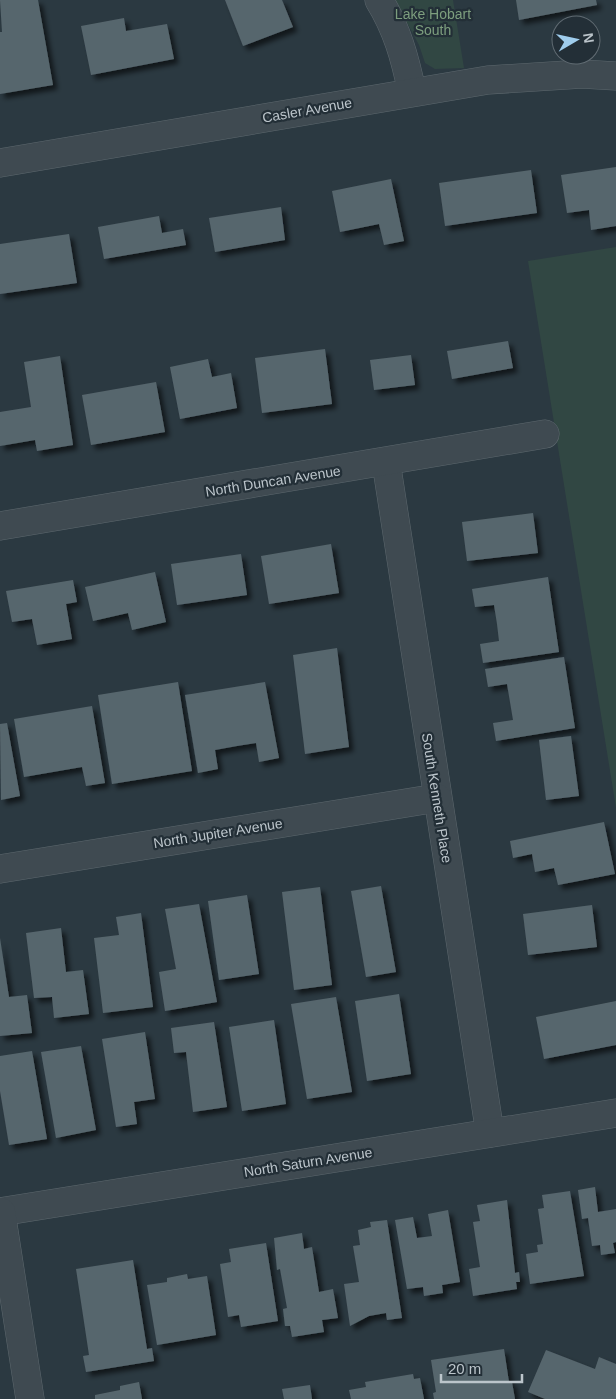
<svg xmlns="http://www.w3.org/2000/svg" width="616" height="1399" viewBox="0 0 616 1399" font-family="Arial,sans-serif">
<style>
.green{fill:#314743}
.building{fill:#57666d;filter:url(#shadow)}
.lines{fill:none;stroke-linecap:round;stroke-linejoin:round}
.minor-casing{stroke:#5d686e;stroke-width:29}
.minor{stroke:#3f4a51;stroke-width:28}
.labels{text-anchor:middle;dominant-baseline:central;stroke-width:4.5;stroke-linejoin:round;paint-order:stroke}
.park-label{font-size:14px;fill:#7d9e7e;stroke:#232f37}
.street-label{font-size:14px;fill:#bcc5cb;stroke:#232f37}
</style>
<defs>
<filter id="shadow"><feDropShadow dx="4.5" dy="4.5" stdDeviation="2.5" flood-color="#0009"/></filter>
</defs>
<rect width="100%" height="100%" fill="#2b3941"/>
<!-- green -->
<g class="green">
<path d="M395,0H453L464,68L435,69L425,63L419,45Z"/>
<path d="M616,247V808L528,261Z"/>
</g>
<!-- building -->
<g class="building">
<path d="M0,0H38L53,85L0,94V32H2Z"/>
<path d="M225,0H282L293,27L243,46Z"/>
<path d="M516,0H596L597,5L519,20Z"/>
<path d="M124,18L126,31L167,24L174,59L91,75L81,26Z"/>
<path d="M616,167V226L591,230L589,210L567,213L561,175Z"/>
<path d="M531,170L537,213L445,226L439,183Z"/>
<path d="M391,179L404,241L384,245L379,224L340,232L332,191Z"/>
<path d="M281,207L285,240L215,252L209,218Z"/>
<path d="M159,216L162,233L183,229L186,245L104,259L98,227Z"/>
<path d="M69,234L77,283L0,294V244Z"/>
<path d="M508,341L513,368L452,379L447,351Z"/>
<path d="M325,349L332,404L262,413L255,358Z"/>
<path d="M411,355L415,385L374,390L370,360Z"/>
<path d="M60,356L73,445L37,451L35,440L0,446V412L31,407L24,362Z"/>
<path d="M208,359L212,377L231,373L237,408L180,419L170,367Z"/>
<path d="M156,382L165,432L91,445L82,395Z"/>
<path d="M533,513L538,553L467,561L462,522Z"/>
<path d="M331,544L339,593L269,604L261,556Z"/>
<path d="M241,554L247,595L177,605L171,564Z"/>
<path d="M155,572L166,622L132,630L128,613L93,621L85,587Z"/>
<path d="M548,577L559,652L483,663L480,644L499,641L497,624L494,605L475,607L472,589Z"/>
<path d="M73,580L77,602L66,604L72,639L37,645L32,619L12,622L6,591Z"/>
<path d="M337,648L349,747L305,754L293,655Z"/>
<path d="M564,657L575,728L496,741L493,723L513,720L507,684L488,687L485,669Z"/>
<path d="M178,682L192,771L112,784L98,695Z"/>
<path d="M265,682L279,758L259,762L256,743L237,746L215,750L218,769L198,773L185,695Z"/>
<path d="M92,706L105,783L86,786L82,767L24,777L14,719Z"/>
<path d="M7,723L20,796L1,800L0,724Z"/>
<path d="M571,736L579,796L546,800L539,740Z"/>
<path d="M604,822L615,874L558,885L554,868L535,872L532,854L513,858L510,841Z"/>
<path d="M381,886L396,972L366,977L351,891Z"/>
<path d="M320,887L332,985L294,990L282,892Z"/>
<path d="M247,895L259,974L219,980L208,901Z"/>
<path d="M199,904L217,1002L165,1011L159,972L176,969L165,909Z"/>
<path d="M592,905L597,947L528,955L523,914Z"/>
<path d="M141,913L153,1007L103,1013L94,938L119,935L116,917Z"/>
<path d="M61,928L66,972L83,970L89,1014L54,1018L52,997L34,998L26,933Z"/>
<path d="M0,938L9,997L27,995L32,1033L0,1036Z"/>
<path d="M399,994L411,1074L367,1081L355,1001Z"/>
<path d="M336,997L352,1092L307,1099L291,1004Z"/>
<path d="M616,1001V1045L544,1059L536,1017Z"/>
<path d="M274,1020L286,1104L242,1111L229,1027Z"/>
<path d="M214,1022L227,1107L193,1112L186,1052L174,1053L171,1028Z"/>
<path d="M145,1032L155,1099L134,1102L137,1124L116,1127L102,1039Z"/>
<path d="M81,1046L96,1130L56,1138L41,1052Z"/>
<path d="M32,1051L47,1139L9,1145L0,1091V1056Z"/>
<path d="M595,1187L598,1212L616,1209V1242L613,1243L615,1253L601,1255L600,1245L592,1246L588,1218L582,1219L578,1190Z"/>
<path d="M570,1191L584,1276L530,1284L526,1254L538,1252L537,1245L543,1244L538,1209L544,1208L542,1195Z"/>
<path d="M507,1200L515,1273L519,1272L520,1282H516L517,1289L473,1296L469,1269L480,1267L473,1222L480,1221L477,1205Z"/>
<path d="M448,1210L460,1282L442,1285L443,1293L424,1296L423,1287L407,1289L395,1220L413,1217L417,1238L432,1236L428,1214Z"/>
<path d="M387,1220L402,1318L387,1320L386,1313L369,1316L350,1326L344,1284L359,1282L353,1246L360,1245L358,1230L371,1227L370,1222Z"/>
<path d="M302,1233L304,1249L312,1247L319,1292L333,1289L338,1318L322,1320L324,1332L292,1337L290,1326H285L283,1309L287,1308L280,1269L277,1270L274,1238Z"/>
<path d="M266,1243L278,1321L241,1327L239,1315L228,1317L220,1264L231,1262L229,1249Z"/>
<path d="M133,1260L147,1349L152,1348L154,1361L86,1372L83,1356L89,1355L76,1269Z"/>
<path d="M187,1274L188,1279L207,1276L216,1335L157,1345L147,1285L167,1282V1278Z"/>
<path d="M504,1349L509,1382H512L515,1399H434L433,1393L436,1392L431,1360Z"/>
<path d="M546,1350L595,1369L599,1357L616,1364V1399H545L528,1392Z"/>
<path d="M413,1374L414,1379L420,1378L424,1399H351L349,1390L366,1387L365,1382Z"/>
<path d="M139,1382L142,1399H95V1395L120,1390V1386Z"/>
<path d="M310,1385L312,1399H284L282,1389Z"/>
</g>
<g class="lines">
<defs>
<g id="minor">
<path d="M379,0C397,29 405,58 412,92"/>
<path d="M0,163L488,80L582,74L616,76"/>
<path d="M386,462L490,1133"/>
<path d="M0,526L545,434"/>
<path d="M0,869L437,798"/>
<path d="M0,1212L616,1113"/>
<path d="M1,1212L30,1399"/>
</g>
</defs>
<!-- minor casing -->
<use href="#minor" class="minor-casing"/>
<!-- minor -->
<use href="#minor" class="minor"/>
</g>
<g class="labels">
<!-- park labels -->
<g class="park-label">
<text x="433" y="14">Lake Hobart<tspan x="433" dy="16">South</tspan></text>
</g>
<!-- street labels -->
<g class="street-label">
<text transform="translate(307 110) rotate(-10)">Casler Avenue</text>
<text transform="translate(273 481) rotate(-9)">North Duncan Avenue</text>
<text transform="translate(437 798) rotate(81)">South Kenneth Place</text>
<text transform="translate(218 833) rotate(-9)">North Jupiter Avenue</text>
<text transform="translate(308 1162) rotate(-9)">North Saturn Avenue</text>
</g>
</g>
<!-- north arrow -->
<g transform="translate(576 40) rotate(81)"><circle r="24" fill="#232f37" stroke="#606b72"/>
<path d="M0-4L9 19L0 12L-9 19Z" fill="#9fcded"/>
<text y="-8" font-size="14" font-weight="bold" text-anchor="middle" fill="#bcc5cb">N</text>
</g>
<!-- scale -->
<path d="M441 1374v8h81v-8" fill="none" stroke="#bcc5cb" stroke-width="2.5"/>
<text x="448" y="1374" font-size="15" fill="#bcc5cb" stroke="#232f37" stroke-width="4" paint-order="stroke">20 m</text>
</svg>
